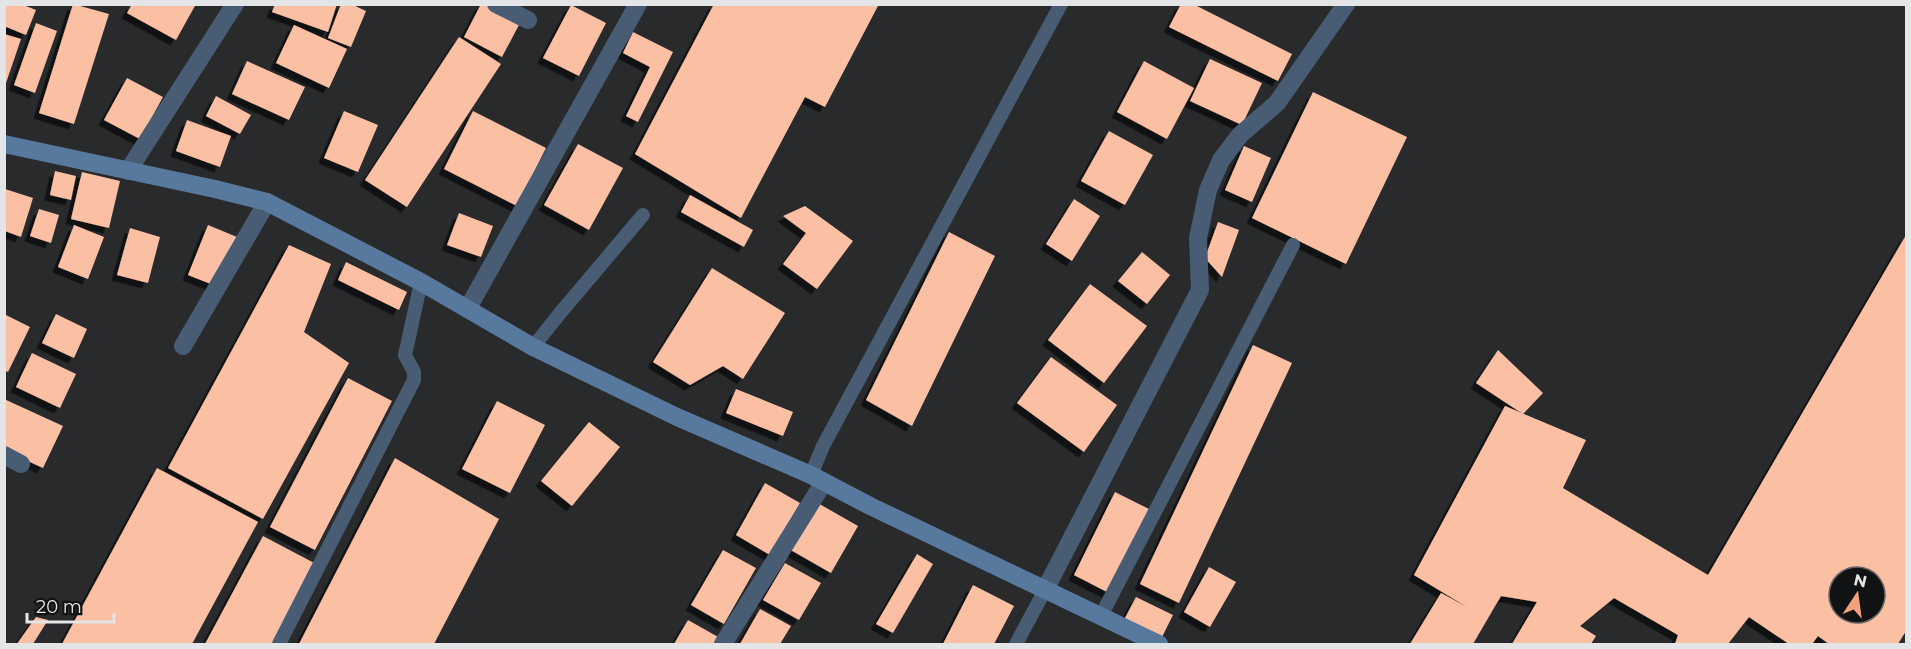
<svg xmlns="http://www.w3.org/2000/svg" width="1911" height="649" viewBox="0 0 1911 649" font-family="Montserrat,sans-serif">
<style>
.building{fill:#fbbfa4;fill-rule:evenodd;filter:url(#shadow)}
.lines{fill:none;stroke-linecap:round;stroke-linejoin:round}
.lane{stroke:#485d73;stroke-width:14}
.street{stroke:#485d73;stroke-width:18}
.secondary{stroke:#57799d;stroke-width:18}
</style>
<defs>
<filter id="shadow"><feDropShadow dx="-5.5" dy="5.5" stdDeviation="0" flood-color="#0009"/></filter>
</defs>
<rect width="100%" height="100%" fill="#282a2c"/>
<!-- building -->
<g class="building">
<path d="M4,4H21L36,10L26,35L4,26Z"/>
<path d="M73,4L109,14L74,124L39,113Z"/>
<path d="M132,4H196L176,40L127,13Z"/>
<path d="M275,4H337L328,32L272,12Z"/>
<path d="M341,4H351L366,11L351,47L328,38Z"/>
<path d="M481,4H485L520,23L502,57L464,37Z"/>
<path d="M714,4H879L825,107L805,97L741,218L635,154Z"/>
<path d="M1181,4H1193L1292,54L1278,81L1169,27Z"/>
<path d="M571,5L606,23L579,76L543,58Z"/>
<path d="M36,23L57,31L35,93L14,85Z"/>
<path d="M294,25L347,49L329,88L276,63Z"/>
<path d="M633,32L673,52L638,122L626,116L650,67L623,53Z"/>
<path d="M4,34L21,39L5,86H4Z"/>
<path d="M459,37L501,64L407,207L365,180Z"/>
<path d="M1210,59L1262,83L1242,125L1190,101Z"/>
<path d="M247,61L305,87L289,120L232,94Z"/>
<path d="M1144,61L1194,88L1167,139L1117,112Z"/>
<path d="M127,78L163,97L140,139L104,120Z"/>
<path d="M1313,92L1407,137L1346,264L1252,218Z"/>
<path d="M216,96L251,115L240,134L206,116Z"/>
<path d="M344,111L378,125L358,172L324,158Z"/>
<path d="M473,111L546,148L517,206L444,169Z"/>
<path d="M187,120L231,136L220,167L176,151Z"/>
<path d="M1109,131L1153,155L1125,205L1081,181Z"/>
<path d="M578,144L623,168L589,230L544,205Z"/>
<path d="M1244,146L1271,158L1252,202L1225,190Z"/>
<path d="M55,171L76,176L71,200L50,195Z"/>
<path d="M82,172L120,181L109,228L71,219Z"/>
<path d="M5,189L33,198L21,237L5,231Z"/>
<path d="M690,195L753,230L744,247L681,212Z"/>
<path d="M1074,199L1100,216L1072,261L1046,244Z"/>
<path d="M805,206L853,241L817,289L783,264L806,233L783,216Z"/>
<path d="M39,209L59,215L51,243L30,236Z"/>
<path d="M459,213L493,226L481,257L447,245Z"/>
<path d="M1218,222L1239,230L1222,277L1205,258Z"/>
<path d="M74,225L104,237L88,279L58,267Z"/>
<path d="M208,225L237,237L216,286L188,275Z"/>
<path d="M130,228L160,237L148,283L117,275Z"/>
<path d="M949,232L995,256L912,426L866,400Z"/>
<path d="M1906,235V631L1898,644H1829L1818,636L1812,644H1789L1749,617L1728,644H1675L1678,635L1614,598L1580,626L1596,636L1591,644H1512L1537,602L1501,596L1473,644H1410L1441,593L1467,607L1414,575L1505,406L1586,440L1563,488L1708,575ZM1839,577H1875V613H1839Z"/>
<path d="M289,245L331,264L304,332L349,363L263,519L168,468Z"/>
<path d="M1142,252L1170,275L1147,304L1118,281Z"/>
<path d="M346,262L407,292L399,310L338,280Z"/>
<path d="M712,268L785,313L743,379L723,366L690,385L653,362Z"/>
<path d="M1090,284L1147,326L1104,383L1048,340Z"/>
<path d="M4,314L30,327L8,372L4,370Z"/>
<path d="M56,314L87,329L74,358L42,343Z"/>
<path d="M1253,345L1292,363L1179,603L1140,584Z"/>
<path d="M1498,350L1543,393L1523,414L1476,383Z"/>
<path d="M32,353L76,374L60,408L16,387Z"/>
<path d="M1051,357L1117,405L1084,452L1017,403Z"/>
<path d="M348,378L392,401L315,550L270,527Z"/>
<path d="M736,389L793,412L783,436L726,413Z"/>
<path d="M4,399L63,426L43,468L4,450Z"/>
<path d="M497,401L545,425L510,493L462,469Z"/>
<path d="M589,422L620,447L572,506L541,481Z"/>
<path d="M395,458L499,519L434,644H299Z"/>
<path d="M157,468L258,522L192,644H62Z"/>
<path d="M765,483L800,503L770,555L736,535Z"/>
<path d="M1115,492L1151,510L1109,593L1074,575Z"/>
<path d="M816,502L858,526L831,573L789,549Z"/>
<path d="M263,536L318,565L276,644H205Z"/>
<path d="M723,550L756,568L724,624L691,605Z"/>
<path d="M917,554L933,564L893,633L876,624Z"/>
<path d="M785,563L821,583L799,620L763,600Z"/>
<path d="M1209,567L1236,582L1210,627L1184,612Z"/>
<path d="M973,585L1014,606L994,644H943Z"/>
<path d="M1136,597L1173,615L1161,639L1124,620Z"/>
<path d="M760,609L791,626L780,644H740Z"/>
<path d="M36,617L48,620L33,644H17Z"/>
<path d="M688,620L720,638L717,644H674Z"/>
</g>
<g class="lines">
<!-- lane -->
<g class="lane">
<path d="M533,347L561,312L643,215"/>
<path d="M811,475L823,446L1061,4"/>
<path d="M1101,616L1293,245"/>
<path d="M279,644L414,380V372L405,355L421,282"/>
<path d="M1016,644L1045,590"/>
</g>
<!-- street -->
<g class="street">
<path d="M496,4L528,20"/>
<path d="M128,171L235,4"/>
<path d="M468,308L638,4"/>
<path d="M183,346L267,202"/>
<path d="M4,455L21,464"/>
<path d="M1045,590L1200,290L1198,238L1208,190L1221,160L1240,135L1277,103L1346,4"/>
<path d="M723,644L824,482"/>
</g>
<!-- secondary -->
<path class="secondary" d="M4,144L215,189L267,202L421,282L533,347L677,417L811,475L870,506L1159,644"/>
</g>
<!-- border -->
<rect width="1911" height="649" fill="none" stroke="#e4e5e6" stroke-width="12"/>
<!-- north arrow -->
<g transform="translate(1857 595) rotate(13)"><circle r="28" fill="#111213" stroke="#656667" stroke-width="1.5"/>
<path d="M0-4.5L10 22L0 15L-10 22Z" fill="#f1a17c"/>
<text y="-9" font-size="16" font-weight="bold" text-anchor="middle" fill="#e4e5e6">N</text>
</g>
<!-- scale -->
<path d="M27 613v9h87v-9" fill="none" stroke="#e4e5e6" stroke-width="3"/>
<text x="36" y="613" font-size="18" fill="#e4e5e6" stroke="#111213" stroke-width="4.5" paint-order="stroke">20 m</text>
</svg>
